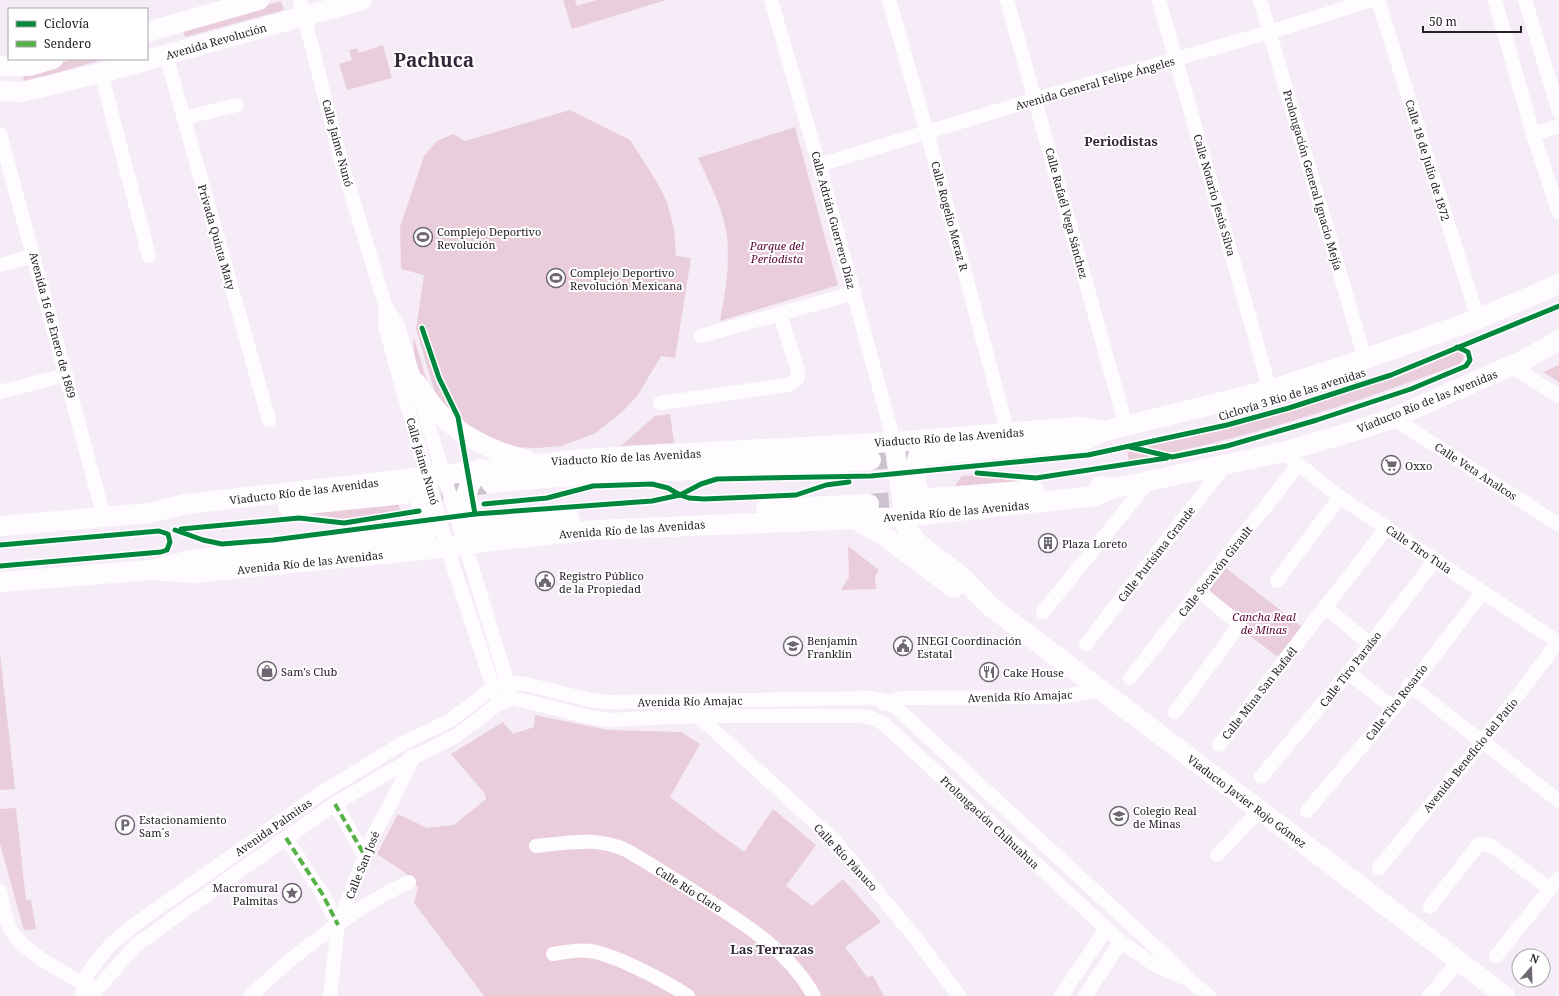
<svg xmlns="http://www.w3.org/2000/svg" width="1559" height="996" viewBox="0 0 1559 996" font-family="'Noto Serif',serif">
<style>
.green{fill:#e9cddb}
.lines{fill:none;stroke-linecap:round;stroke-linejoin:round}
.secondary-tunnel{stroke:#ccc3cf;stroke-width:20;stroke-dasharray:20 10;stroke-linecap:butt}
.street{stroke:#fefcfe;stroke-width:14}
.secondary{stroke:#fefcfe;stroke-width:20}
.quiet{stroke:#56b146;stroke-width:4;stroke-dasharray:8 4;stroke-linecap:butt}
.cycleway-casing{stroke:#fff;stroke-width:8}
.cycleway{stroke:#00873e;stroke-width:5}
.labels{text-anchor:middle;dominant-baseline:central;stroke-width:4;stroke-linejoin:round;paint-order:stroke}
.street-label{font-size:11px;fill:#272029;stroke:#fff}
.poi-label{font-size:11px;fill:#272029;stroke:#fff;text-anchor:start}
.park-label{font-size:11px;font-style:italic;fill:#5b0335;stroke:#fff}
.quarter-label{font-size:13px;font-weight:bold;fill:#342739;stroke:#fff}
.town-label{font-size:19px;font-weight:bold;fill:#342739;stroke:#fff}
</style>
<rect width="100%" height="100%" fill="#f5ecf8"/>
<!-- green -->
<g class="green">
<path d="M563,0H575L577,6L597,0H666L572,29Z"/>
<path d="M281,1L284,10L185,37L182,28Z"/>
<path d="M383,45L392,78L347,90L339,64L352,60L349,50L357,48L359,53Z"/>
<path d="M74,59H104L23,83L24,74Z"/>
<path d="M570,110L630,140L658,184L667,202L674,229L676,256L691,258L675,358L661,356L638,395L622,412L594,434L561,446L537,448L512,447L470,431L437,399L416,329L424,275L401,269L400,227L424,156L437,141L453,134L465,141Z"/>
<path d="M795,127L838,285L720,321C725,294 730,266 727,238C725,212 709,182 698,158Z"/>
<path d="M414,338L432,398C421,378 412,361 414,338Z"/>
<path d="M1454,350L1462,351C1465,357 1464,360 1459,364C1366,399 1272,430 1175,452L1165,453L1139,445C1216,431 1292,412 1366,385C1396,375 1425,362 1454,350Z"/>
<path d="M1559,365V382L1543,372Z"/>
<path d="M670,414L674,443L621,446L655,416Z"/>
<path d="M1127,450H1133L1156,456L1129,461Z"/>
<path d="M981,475L1017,481L1018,482L953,488L962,476Z"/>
<path d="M398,500L400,512L341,519L300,512Z"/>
<path d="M848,546L879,570L875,576L876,589L841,590L849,577Z"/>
<path d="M1226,568L1302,627L1278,657L1245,632L1239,616L1211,594L1210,589Z"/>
<path d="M0,653L15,789L0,790Z"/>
<path d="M535,715L608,730L681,732L700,744L670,797L744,852L773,809L816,845L786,886L812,906L843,879L881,922L845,947L867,977L873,976L884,996H484L414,903L418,887L404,872L377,854L398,814L427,828L454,825L486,799L485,794L451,754L503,722L513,734L534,727Z"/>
<path d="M16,808L26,900H31L36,929L24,930L0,844V809Z"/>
</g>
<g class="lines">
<!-- secondary-tunnel -->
<g class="secondary-tunnel">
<path d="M871,460L914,457"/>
<path d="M411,493L485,484"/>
<path d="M869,504L919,500"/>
</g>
<!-- street -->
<g class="street">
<path d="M300,0L340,157L386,308L385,326L447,547L496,696"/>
<path d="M771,0L819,165L894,442"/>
<path d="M889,0L927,132L1008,433"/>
<path d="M1007,0L1126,426"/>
<path d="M1159,0L1270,390"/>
<path d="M1260,0L1365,359"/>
<path d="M1378,0L1478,319"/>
<path d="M1495,0L1533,134L1559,213"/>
<path d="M1525,0L1559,111"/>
<path d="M166,55L269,420"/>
<path d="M101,73L149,256"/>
<path d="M184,118L237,105"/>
<path d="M0,134L104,517"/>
<path d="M1533,134L1559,126"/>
<path d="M819,165L1036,99L1270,32L1371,0"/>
<path d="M0,265L34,256"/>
<path d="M386,308L397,323L510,691"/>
<path d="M701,336L854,293"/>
<path d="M1511,366L1559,396"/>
<path d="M0,392L66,375"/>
<path d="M660,403L788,385L797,379L798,371L780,314"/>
<path d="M1393,418L1559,525"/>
<path d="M1283,452L1340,497L1558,642"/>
<path d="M1277,581L1340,497"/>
<path d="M1326,608L1370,644"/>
<path d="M1043,612L1149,481"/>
<path d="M1086,644L1226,464"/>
<path d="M1348,673L1394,708"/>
<path d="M1130,678L1299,464"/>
<path d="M1409,685L1559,801"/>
<path d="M883,704L902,698L1060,697L1101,690"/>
<path d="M1175,712L1237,629L1239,624L1200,592"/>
<path d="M695,713L834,840L913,935L959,996"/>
<path d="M1219,745L1387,527"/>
<path d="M1261,777L1348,673L1436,559"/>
<path d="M335,804L365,856"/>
<path d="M1307,811L1394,708L1483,592"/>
<path d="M286,838L323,895L338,925"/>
<path d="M536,846C570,843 596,836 628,851C653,866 679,882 704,898C745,924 790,952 814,996"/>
<path d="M1217,855L1260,810"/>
<path d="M1379,868L1482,742L1559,641"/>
<path d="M0,891C3,902 6,923 12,932C26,954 69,975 92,989"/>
<path d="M1430,907L1478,845L1485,844L1492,846L1550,889"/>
<path d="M553,954C565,952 578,949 590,951C614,954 667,982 688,996"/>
<path d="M1496,956L1559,878"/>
<path d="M82,996L88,973L110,945L134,925L321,793L403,743L451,720L493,687L507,682L526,684L590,700L608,702L873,698L890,702L1163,954L1189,980L1209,996"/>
<path d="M91,996L136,945L286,838L335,804L413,758L456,736L498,704L512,698L585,716L608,720L698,716H861L872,718L884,724L1121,942L1155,965L1181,977"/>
<path d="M251,996C289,957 360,904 409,882"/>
<path d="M330,996L338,925L372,837L390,805L413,758L411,756"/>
<path d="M1061,996L1106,929"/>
<path d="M1085,996L1121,942"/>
<path d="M1429,996L1459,961"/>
</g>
<!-- secondary -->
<g class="secondary">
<path d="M147,32L259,0"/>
<path d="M0,66H30L53,59"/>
<path d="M0,91L21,92L101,73L362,0"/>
<path d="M416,383C424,394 432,406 441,415C464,438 495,452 526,460"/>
<path d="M923,440C911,475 913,480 927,514"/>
<path d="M894,442L906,527L919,544L961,576L990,606L1505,996"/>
<path d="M932,455L1083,441L1105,431L1270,390L1365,359L1478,319L1559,284"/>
<path d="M481,469L470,484L466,495L474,523L481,534L496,538"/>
<path d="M405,479C424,497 430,525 423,550"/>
<path d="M491,483C617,470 745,470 871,460"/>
<path d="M1100,486L1113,488L1149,481L1283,452L1358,430L1393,418L1524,360L1559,340"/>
<path d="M933,498L1034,490"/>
<path d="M288,506L404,494"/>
<path d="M766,509L869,504"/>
<path d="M854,519L880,533L954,588"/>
<path d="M0,526L149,513L187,504L583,459L894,442L1079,427L1105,431"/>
<path d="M488,526L570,519"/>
<path d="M151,570L194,573L423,550L500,540L595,530L903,517L1095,496L1113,488"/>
<path d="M0,582L151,570L191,560L412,536"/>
</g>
<!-- quiet -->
<g class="quiet">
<path d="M335,804L365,856"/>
<path d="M286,838L323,895L338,925"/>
</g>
<defs>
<g id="cycleway">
<path d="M422,328L439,378L458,417L475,514"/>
<path d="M1130,447L1172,457L1227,446L1317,420L1411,389L1466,366L1470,360L1468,352L1457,347"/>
<path d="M977,473L1036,478L1167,458"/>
<path d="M484,504L547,498L593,486L652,484L668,488L680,495L701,484L717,479L871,476L1088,455L1227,425L1289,408L1391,375L1559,306"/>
<path d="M181,529L299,518L344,523L419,511"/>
<path d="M175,530L203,540L222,544L273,540L475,514L652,501L680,495L689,498L704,499L796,495L826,485L849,482"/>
<path d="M0,545L159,531L168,534L170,542L167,550L161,552L0,566"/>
</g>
</defs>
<!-- cycleway casing -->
<use href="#cycleway" class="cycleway-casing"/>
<!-- cycleway -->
<use href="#cycleway" class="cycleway"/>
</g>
<!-- icons -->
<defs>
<symbol id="stadium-ring" viewBox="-11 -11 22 22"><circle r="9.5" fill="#fff" stroke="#6f6771" stroke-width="1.5"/><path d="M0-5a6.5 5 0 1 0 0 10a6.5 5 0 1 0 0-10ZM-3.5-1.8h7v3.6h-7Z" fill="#6f6771"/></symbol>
<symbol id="supermarket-ring" viewBox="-11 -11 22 22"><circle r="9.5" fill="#fff" stroke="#6f6771" stroke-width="1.5"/><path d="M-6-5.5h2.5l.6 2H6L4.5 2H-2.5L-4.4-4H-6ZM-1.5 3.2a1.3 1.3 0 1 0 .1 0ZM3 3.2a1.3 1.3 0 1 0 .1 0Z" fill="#6f6771"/></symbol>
<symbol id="building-ring" viewBox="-11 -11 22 22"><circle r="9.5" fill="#fff" stroke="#6f6771" stroke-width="1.5"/><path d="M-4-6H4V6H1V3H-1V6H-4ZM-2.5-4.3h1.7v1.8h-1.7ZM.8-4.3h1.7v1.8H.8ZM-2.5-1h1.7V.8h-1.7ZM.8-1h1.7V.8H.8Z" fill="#6f6771"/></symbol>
<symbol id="civic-ring" viewBox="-11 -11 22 22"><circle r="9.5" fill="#fff" stroke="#6f6771" stroke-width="1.5"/><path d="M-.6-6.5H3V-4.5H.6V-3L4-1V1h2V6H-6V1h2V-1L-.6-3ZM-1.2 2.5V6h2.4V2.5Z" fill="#6f6771"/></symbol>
<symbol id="school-ring" viewBox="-11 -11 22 22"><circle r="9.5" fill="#fff" stroke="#6f6771" stroke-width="1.5"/><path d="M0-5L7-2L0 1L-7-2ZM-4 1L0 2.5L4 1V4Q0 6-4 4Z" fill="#6f6771"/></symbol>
<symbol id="shop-ring" viewBox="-11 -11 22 22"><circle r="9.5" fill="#fff" stroke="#6f6771" stroke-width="1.5"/><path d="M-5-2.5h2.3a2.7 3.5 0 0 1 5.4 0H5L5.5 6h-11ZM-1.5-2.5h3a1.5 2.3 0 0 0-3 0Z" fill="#6f6771"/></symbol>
<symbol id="restaurant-ring" viewBox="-11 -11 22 22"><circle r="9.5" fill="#fff" stroke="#6f6771" stroke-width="1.5"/><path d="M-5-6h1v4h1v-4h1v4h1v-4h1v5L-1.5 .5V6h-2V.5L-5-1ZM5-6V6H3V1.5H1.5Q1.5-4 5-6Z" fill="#6f6771"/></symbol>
<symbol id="parking-ring" viewBox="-11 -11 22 22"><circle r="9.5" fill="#fff" stroke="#6f6771" stroke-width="1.5"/><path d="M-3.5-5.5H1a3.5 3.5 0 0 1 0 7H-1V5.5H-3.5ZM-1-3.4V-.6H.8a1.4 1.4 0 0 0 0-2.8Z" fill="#6f6771"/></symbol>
<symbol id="sight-ring" viewBox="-11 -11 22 22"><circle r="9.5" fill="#fff" stroke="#6f6771" stroke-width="1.5"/><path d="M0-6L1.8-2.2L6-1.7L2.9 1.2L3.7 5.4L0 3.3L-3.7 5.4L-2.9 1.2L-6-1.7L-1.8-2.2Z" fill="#6f6771"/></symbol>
</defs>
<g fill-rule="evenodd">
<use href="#stadium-ring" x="412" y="226" width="22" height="22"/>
<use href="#stadium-ring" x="545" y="267" width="22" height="22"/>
<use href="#supermarket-ring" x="1380" y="454" width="22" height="22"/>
<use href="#building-ring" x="1037" y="532" width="22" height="22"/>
<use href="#civic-ring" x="534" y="570" width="22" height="22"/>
<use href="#school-ring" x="782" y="635" width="22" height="22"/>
<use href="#civic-ring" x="892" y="635" width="22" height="22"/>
<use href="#shop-ring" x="256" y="660" width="22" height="22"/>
<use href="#restaurant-ring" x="978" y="661" width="22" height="22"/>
<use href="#school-ring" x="1108" y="805" width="22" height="22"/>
<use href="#parking-ring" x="114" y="814" width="22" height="22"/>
<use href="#sight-ring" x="281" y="882" width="22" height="22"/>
</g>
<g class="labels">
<!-- street labels -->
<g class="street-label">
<text transform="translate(216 41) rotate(-16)">Avenida Revolución</text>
<text transform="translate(1095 83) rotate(-16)">Avenida General Felipe Ángeles</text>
<text transform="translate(338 143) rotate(75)">Calle Jaime Nunó</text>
<text transform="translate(1428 160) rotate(73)">Calle 18 de Julio de 1872</text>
<text transform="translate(1313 180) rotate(74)">Prolongación General Ignacio Mejía</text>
<text transform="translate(1215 195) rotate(74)">Calle Notario Jesús Silva</text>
<text transform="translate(1067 213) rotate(75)">Calle Rafaél Vega Sánchez</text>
<text transform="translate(950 216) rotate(75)">Calle Rogelio Meraz R</text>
<text transform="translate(834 220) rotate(75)">Calle Adrián Guerrero Díaz</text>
<text transform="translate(217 237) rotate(74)">Privada Quinta Maty</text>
<text transform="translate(53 325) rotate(75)">Avenida 16 de Enero de 1869</text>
<text transform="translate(1292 394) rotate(-17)">Ciclovía 3 Rio de las avenidas</text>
<text transform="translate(1427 401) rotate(-22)">Viaducto Río de las Avenidas</text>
<text transform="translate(949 437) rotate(-4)">Viaducto Río de las Avenidas</text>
<text transform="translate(626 457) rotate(-3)">Viaducto Río de las Avenidas</text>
<text transform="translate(423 461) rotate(74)">Calle Jaime Nunó</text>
<text transform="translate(1476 471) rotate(33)">Calle Veta Analcos</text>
<text transform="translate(304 491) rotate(-7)">Viaducto Río de las Avenidas</text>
<text transform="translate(956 511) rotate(-5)">Avenida Río de las Avenidas</text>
<text transform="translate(632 529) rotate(-4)">Avenida Río de las Avenidas</text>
<text transform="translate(1419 549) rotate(34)">Calle Tiro Tula</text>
<text transform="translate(1156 554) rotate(-52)">Calle Purísima Grande</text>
<text transform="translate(310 562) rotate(-6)">Avenida Río de las Avenidas</text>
<text transform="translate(1215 571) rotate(-52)">Calle Socavón Girault</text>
<text transform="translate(1350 669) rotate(-52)">Calle Tiro Paraíso</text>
<text transform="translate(1259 693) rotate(-52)">Calle Mina San Rafaél</text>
<text transform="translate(1020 696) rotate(-2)">Avenida Río Amajac</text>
<text transform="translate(690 701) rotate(-1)">Avenida Río Amajac</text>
<text transform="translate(1396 702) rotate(-52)">Calle Tiro Rosario</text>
<text transform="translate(1470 755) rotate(-51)">Avenida Beneficio del Patio</text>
<text transform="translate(1247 801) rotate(37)">Viaducto Javier Rojo Gómez</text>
<text transform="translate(990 822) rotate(43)">Prolongación Chihuahua</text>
<text transform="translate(273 827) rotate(-35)">Avenida Palmitas</text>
<text transform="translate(846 857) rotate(47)">Calle Río Pánuco</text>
<text transform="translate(362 865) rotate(-68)">Calle San José</text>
<text transform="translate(689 889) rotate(32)">Calle Río Claro</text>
</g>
<!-- poi labels -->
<g class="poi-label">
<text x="437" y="231">Complejo Deportivo<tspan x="437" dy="13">Revolución</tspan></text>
<text x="570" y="272">Complejo Deportivo<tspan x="570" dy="13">Revolución Mexicana</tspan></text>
<text x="1405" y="465">Oxxo</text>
<text x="1062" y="543">Plaza Loreto</text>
<text x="559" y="575">Registro Público<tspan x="559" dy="13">de la Propiedad</tspan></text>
<text x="807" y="640">Benjamin<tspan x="807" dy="13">Franklin</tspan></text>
<text x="917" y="640">INEGI Coordinación<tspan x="917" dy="13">Estatal</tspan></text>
<text x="281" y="671">Sam's Club</text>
<text x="1003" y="672">Cake House</text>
<text x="1133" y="810">Colegio Real<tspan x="1133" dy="13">de Minas</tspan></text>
<text x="139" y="819">Estacionamiento<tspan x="139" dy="13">Sam´s</tspan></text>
<text x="278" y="887" text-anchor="end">Macromural<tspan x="278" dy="13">Palmitas</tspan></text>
</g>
<!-- park labels -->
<g class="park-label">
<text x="777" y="245">Parque del<tspan x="777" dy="13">Periodista</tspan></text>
<text x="1264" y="616">Cancha Real<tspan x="1264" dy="13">de Minas</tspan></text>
</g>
<!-- quarter labels -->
<g class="quarter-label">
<text x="1121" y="141">Periodistas</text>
<text x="772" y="949">Las Terrazas</text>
</g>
<!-- town labels -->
<g class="town-label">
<text x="434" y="60">Pachuca</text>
</g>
</g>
<!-- legend -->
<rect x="8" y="8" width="140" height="52" fill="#ffffff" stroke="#a9a6a9"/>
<rect x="16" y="21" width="20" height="6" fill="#00873e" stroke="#a9a6a9"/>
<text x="44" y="28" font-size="12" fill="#272029">Ciclovía</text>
<rect x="16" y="41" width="20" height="6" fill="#56b146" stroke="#a9a6a9"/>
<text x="44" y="48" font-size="12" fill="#272029">Sendero</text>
<!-- north arrow -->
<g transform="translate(1531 968) rotate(20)"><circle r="19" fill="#ffffff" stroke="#a9a6a9"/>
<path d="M0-3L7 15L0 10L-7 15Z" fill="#6f6771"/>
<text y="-6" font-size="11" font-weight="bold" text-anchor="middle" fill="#272029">N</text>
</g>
<!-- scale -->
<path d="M1423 26v6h98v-6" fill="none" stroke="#272029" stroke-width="2"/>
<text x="1429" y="26" font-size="12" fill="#272029" stroke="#ffffff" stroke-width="3" paint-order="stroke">50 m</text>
</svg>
